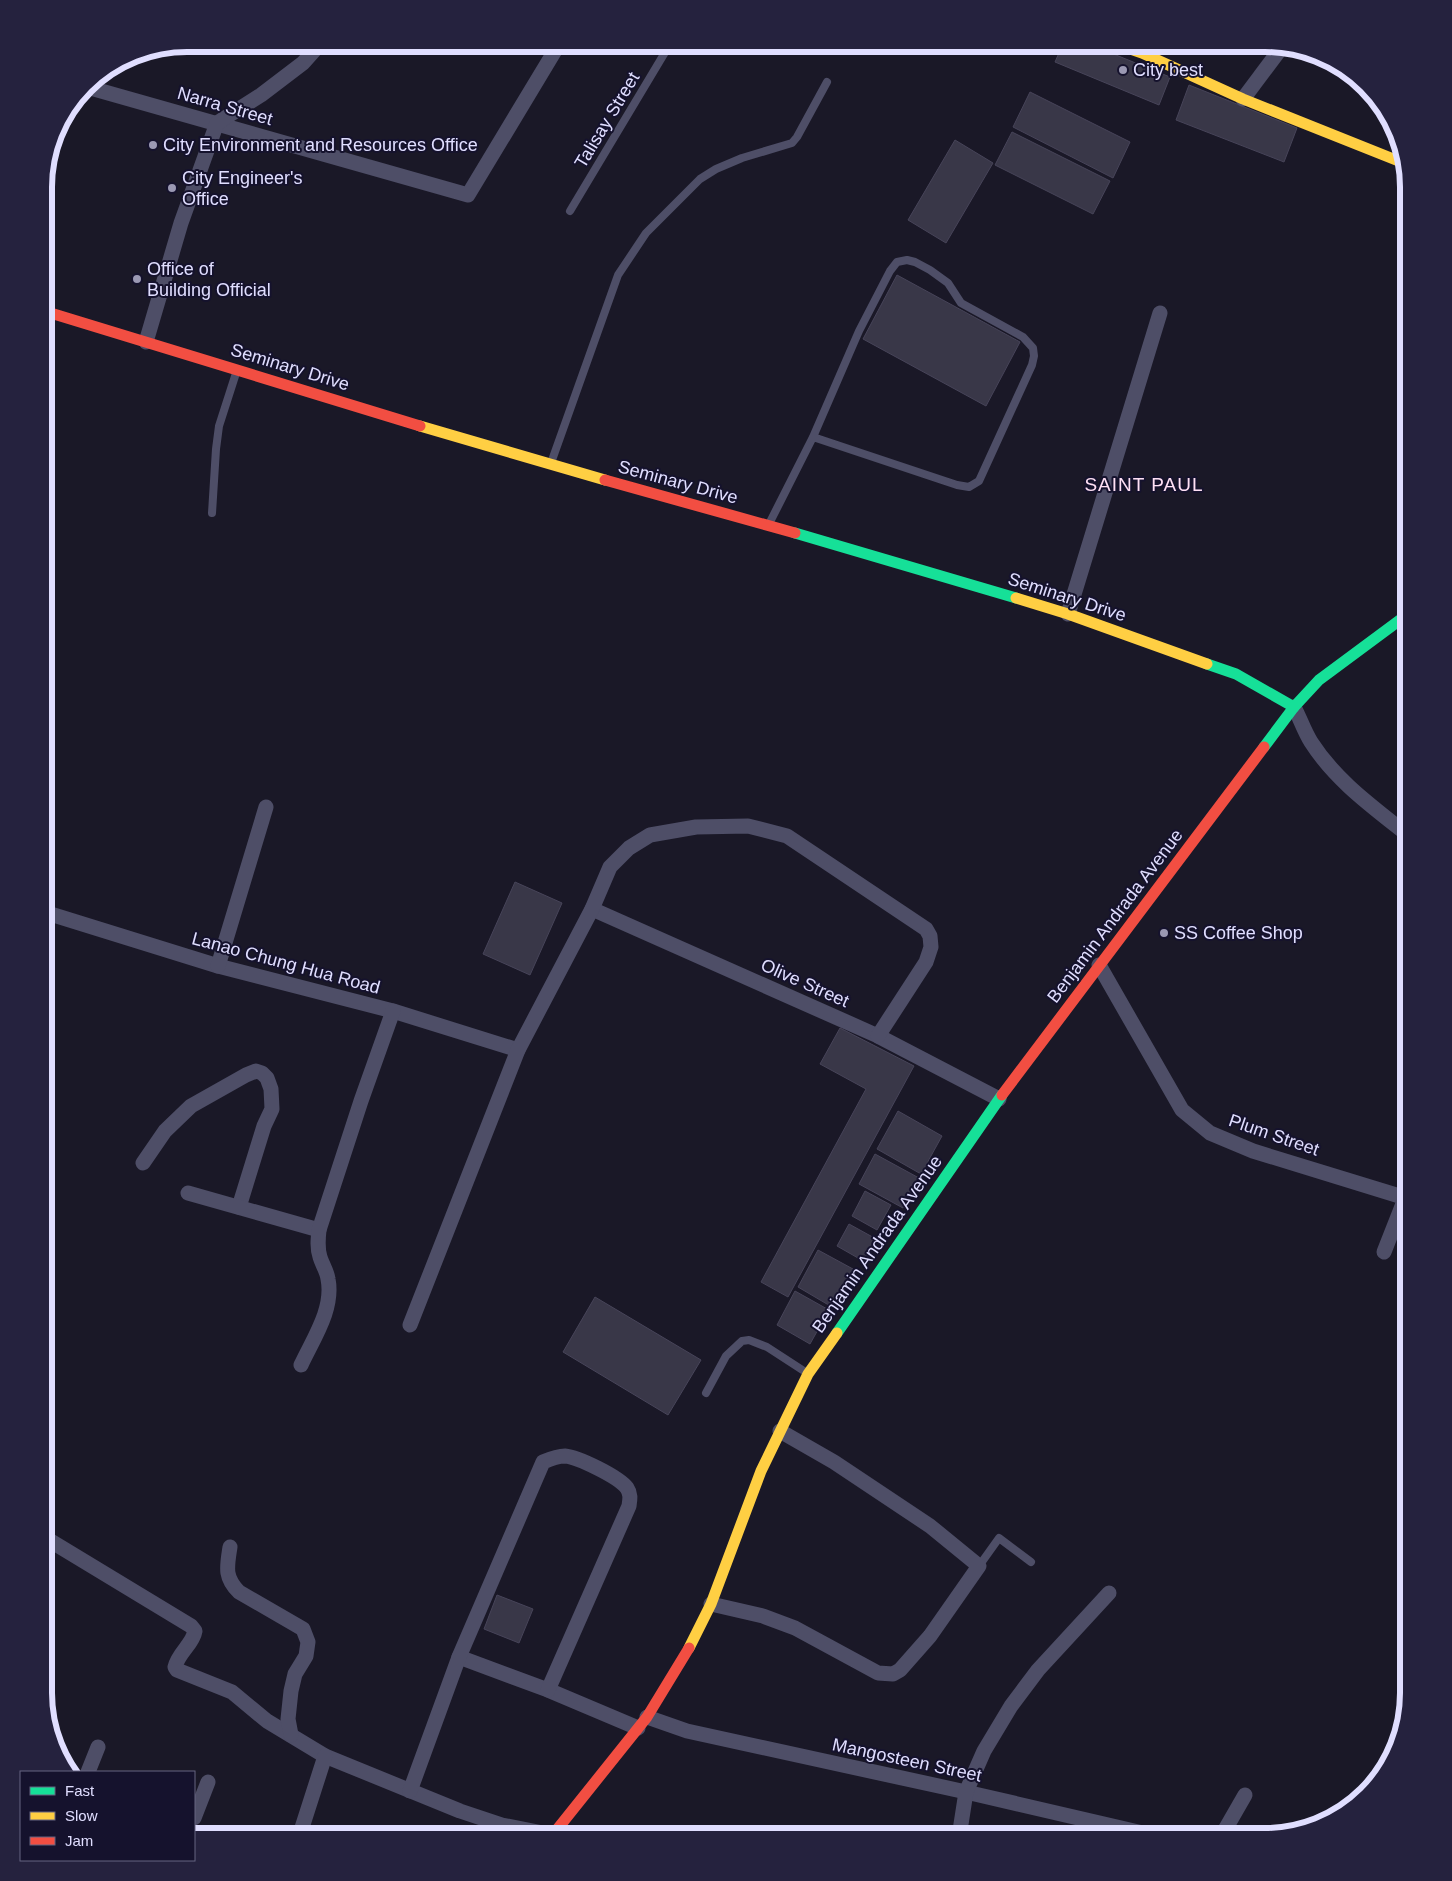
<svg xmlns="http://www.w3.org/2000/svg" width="1452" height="1881" viewBox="0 0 1452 1881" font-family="Arial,sans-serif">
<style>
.building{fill:#393748;stroke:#474459}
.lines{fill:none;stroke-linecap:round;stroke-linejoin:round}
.lane{stroke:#4e4e67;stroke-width:8}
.street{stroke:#4e4e67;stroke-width:15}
.fast{stroke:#16e098;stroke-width:11}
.slow{stroke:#ffcf43;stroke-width:11}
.jam{stroke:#f24e42;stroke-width:11}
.poi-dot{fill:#9b99b3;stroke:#15122d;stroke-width:2}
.labels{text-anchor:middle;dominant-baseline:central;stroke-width:4;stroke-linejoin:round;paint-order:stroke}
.poi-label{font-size:18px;fill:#e0deff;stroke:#15122d;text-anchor:start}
.street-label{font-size:18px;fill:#e0deff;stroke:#15122d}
.neighbourhood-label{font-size:19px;letter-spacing:1px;fill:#ffe0f5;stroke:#15122d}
.rim{fill:none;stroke:#e0deff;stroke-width:6}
</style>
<rect width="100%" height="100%" fill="#1a1827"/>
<!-- building -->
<g class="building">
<path d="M1063,44H1089L1170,77L1159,105L1055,62Z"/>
<path d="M1189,85L1297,128L1284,162L1176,120Z"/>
<path d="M1030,92L1130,142L1113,178L1013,127Z"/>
<path d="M1012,132L1110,181L1093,214L995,165Z"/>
<path d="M955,140L993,163L946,243L908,220Z"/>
<path d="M897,275L1020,342L986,406L863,339Z"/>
<path d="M515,882L562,903L530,975L483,954Z"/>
<path d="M840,1028L914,1066L788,1297L761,1282L866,1089L820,1064Z"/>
<path d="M898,1111L942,1136L921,1174L877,1149Z"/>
<path d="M875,1154L919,1178L903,1208L859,1184Z"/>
<path d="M865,1191L891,1205L877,1230L852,1216Z"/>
<path d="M849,1224L878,1240L865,1262L837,1246Z"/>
<path d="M818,1250L853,1269L832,1307L798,1287Z"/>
<path d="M795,1291L829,1310L810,1344L777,1325Z"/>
<path d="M595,1297L701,1360L668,1415L563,1352Z"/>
<path d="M497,1595L533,1609L519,1643L484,1629Z"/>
<path d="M474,1830L493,1837H472Z"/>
</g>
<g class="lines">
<!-- lane -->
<g class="lane">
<path d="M570,211L670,44"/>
<path d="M551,463L618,275L646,233L700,179L716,169L742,158L792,143L797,137L827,82"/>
<path d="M212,513L216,449L219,426L237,370"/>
<path d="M770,522L813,437L859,331L890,271L897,262L907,260L915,262L930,270L948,283L961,303L1023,337L1033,348L1034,356L1032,365L979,481L969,487L957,485L813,437"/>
<path d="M706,1393L726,1356L742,1341L749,1340L767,1347L807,1373"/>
<path d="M979,1566L999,1538L1031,1562"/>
</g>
<!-- street -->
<g class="street">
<path d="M87,87L468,195L559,44"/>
<path d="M1243,99L1282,47"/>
<path d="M146,342L181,223L217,123L261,95L303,63L320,44"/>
<path d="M1068,614L1160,313"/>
<path d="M1294,707C1300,718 1304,731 1311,742C1336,781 1373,807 1408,835"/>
<path d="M592,909L878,1036L999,1099"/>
<path d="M44,912L218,966L393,1011L518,1050"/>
<path d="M1099,965L1182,1110L1210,1133L1253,1151L1406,1198"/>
<path d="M218,966L266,807"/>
<path d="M143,1163L165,1131L191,1106L246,1075L256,1071L262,1073L267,1078L271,1089L272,1109L264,1126L239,1207"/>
<path d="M188,1193L319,1230"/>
<path d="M1384,1252L1408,1191"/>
<path d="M410,1325L518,1050L592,909L610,867L629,848L650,835L696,827L748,826L787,836L926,929L930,936L931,947L926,962L878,1036"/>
<path d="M301,1365C313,1339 334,1309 328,1279C327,1271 322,1264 320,1257C317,1248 318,1239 319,1230L361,1101L393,1011"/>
<path d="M44,1537L191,1626L195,1631C193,1644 178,1653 175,1667L177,1670L232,1692L267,1721L325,1756L460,1811L502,1825L553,1835"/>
<path d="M230,1547C227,1567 224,1577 239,1592L303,1629L308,1642L306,1656L295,1674L291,1691L288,1719L291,1735"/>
<path d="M711,1604L763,1616L795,1628L878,1673L893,1674L900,1670L930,1636L979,1566L930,1526L834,1462L780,1431"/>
<path d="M459,1657L548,1690L638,1728"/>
<path d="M647,1717L687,1731L966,1792L1160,1837"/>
<path d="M88,1772L98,1747"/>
<path d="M410,1791L459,1657L543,1462C550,1459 557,1456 565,1456C578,1457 619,1477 627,1488C631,1494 630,1499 629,1506L548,1690"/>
<path d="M194,1818L208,1782"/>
<path d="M299,1837L325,1756"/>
<path d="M959,1837L966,1792L984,1751L1011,1706L1038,1670L1109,1593"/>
<path d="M1219,1837L1222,1835L1245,1795"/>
</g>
<!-- fast -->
<g class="fast">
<path d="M795,533L1016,598"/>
<path d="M1207,664L1236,674L1294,707"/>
<path d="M1264,747L1294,707L1319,680L1408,614"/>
<path d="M837,1333L1002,1095"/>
</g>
<!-- slow -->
<g class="slow">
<path d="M1116,44L1142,53L1243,99L1401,162"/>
<path d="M420,426L605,480"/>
<path d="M1016,598L1068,614L1207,664"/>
<path d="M689,1648L711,1604L761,1471L808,1374L837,1333"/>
</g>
<!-- jam -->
<g class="jam">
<path d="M44,311L420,426"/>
<path d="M605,480L795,533"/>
<path d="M1002,1095L1264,747"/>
<path d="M551,1837L647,1717L689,1648"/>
</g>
</g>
<!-- markers -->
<g class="poi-dot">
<circle cx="1123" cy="70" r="5"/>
<circle cx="153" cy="145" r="5"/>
<circle cx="172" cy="188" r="5"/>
<circle cx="137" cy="279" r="5"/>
<circle cx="1164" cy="933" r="5"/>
</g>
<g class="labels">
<!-- poi labels -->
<g class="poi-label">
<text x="1133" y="70">City best</text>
<text x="163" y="145">City Environment and Resources Office</text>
<text x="182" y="178">City Engineer's<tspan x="182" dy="21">Office</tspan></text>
<text x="147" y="269">Office of<tspan x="147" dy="21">Building Official</tspan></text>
<text x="1174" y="933">SS Coffee Shop</text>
</g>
<!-- street labels -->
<g class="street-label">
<text transform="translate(225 106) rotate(16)">Narra Street</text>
<text transform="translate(607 120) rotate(-59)">Talisay Street</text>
<text transform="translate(290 367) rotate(17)">Seminary Drive</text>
<text transform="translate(678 482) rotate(15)">Seminary Drive</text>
<text transform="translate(1067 597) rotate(18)">Seminary Drive</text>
<text transform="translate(1115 916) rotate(-53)">Benjamin Andrada Avenue</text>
<text transform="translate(286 963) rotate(15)">Lanao Chung Hua Road</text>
<text transform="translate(805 983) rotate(24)">Olive Street</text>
<text transform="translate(1274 1135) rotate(19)">Plum Street</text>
<text transform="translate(877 1244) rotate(-55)">Benjamin Andrada Avenue</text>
<text transform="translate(907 1760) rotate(12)">Mangosteen Street</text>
</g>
<!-- neighbourhood labels -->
<g class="neighbourhood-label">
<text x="1144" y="484">SAINT PAUL</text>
</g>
</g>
<!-- crop -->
<path d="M0 0H1452V1881H0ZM187 52H1265A135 135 0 0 1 1400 187V1693A135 135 0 0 1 1265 1828H187A135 135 0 0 1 52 1693V187A135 135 0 0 1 187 52Z" fill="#25223e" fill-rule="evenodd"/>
<path class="rim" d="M187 52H1265A135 135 0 0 1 1400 187V1693A135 135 0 0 1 1265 1828H187A135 135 0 0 1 52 1693V187A135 135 0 0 1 187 52Z"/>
<!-- legend -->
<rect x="20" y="1771" width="175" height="90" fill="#15122d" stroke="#666481"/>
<rect x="30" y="1787" width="25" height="8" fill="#16e098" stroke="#666481"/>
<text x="65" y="1796" font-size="15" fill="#e0deff">Fast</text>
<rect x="30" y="1812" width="25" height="8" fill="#ffcf43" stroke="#666481"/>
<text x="65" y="1821" font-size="15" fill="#e0deff">Slow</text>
<rect x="30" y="1837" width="25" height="8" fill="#f24e42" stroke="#666481"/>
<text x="65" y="1846" font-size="15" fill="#e0deff">Jam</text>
</svg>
